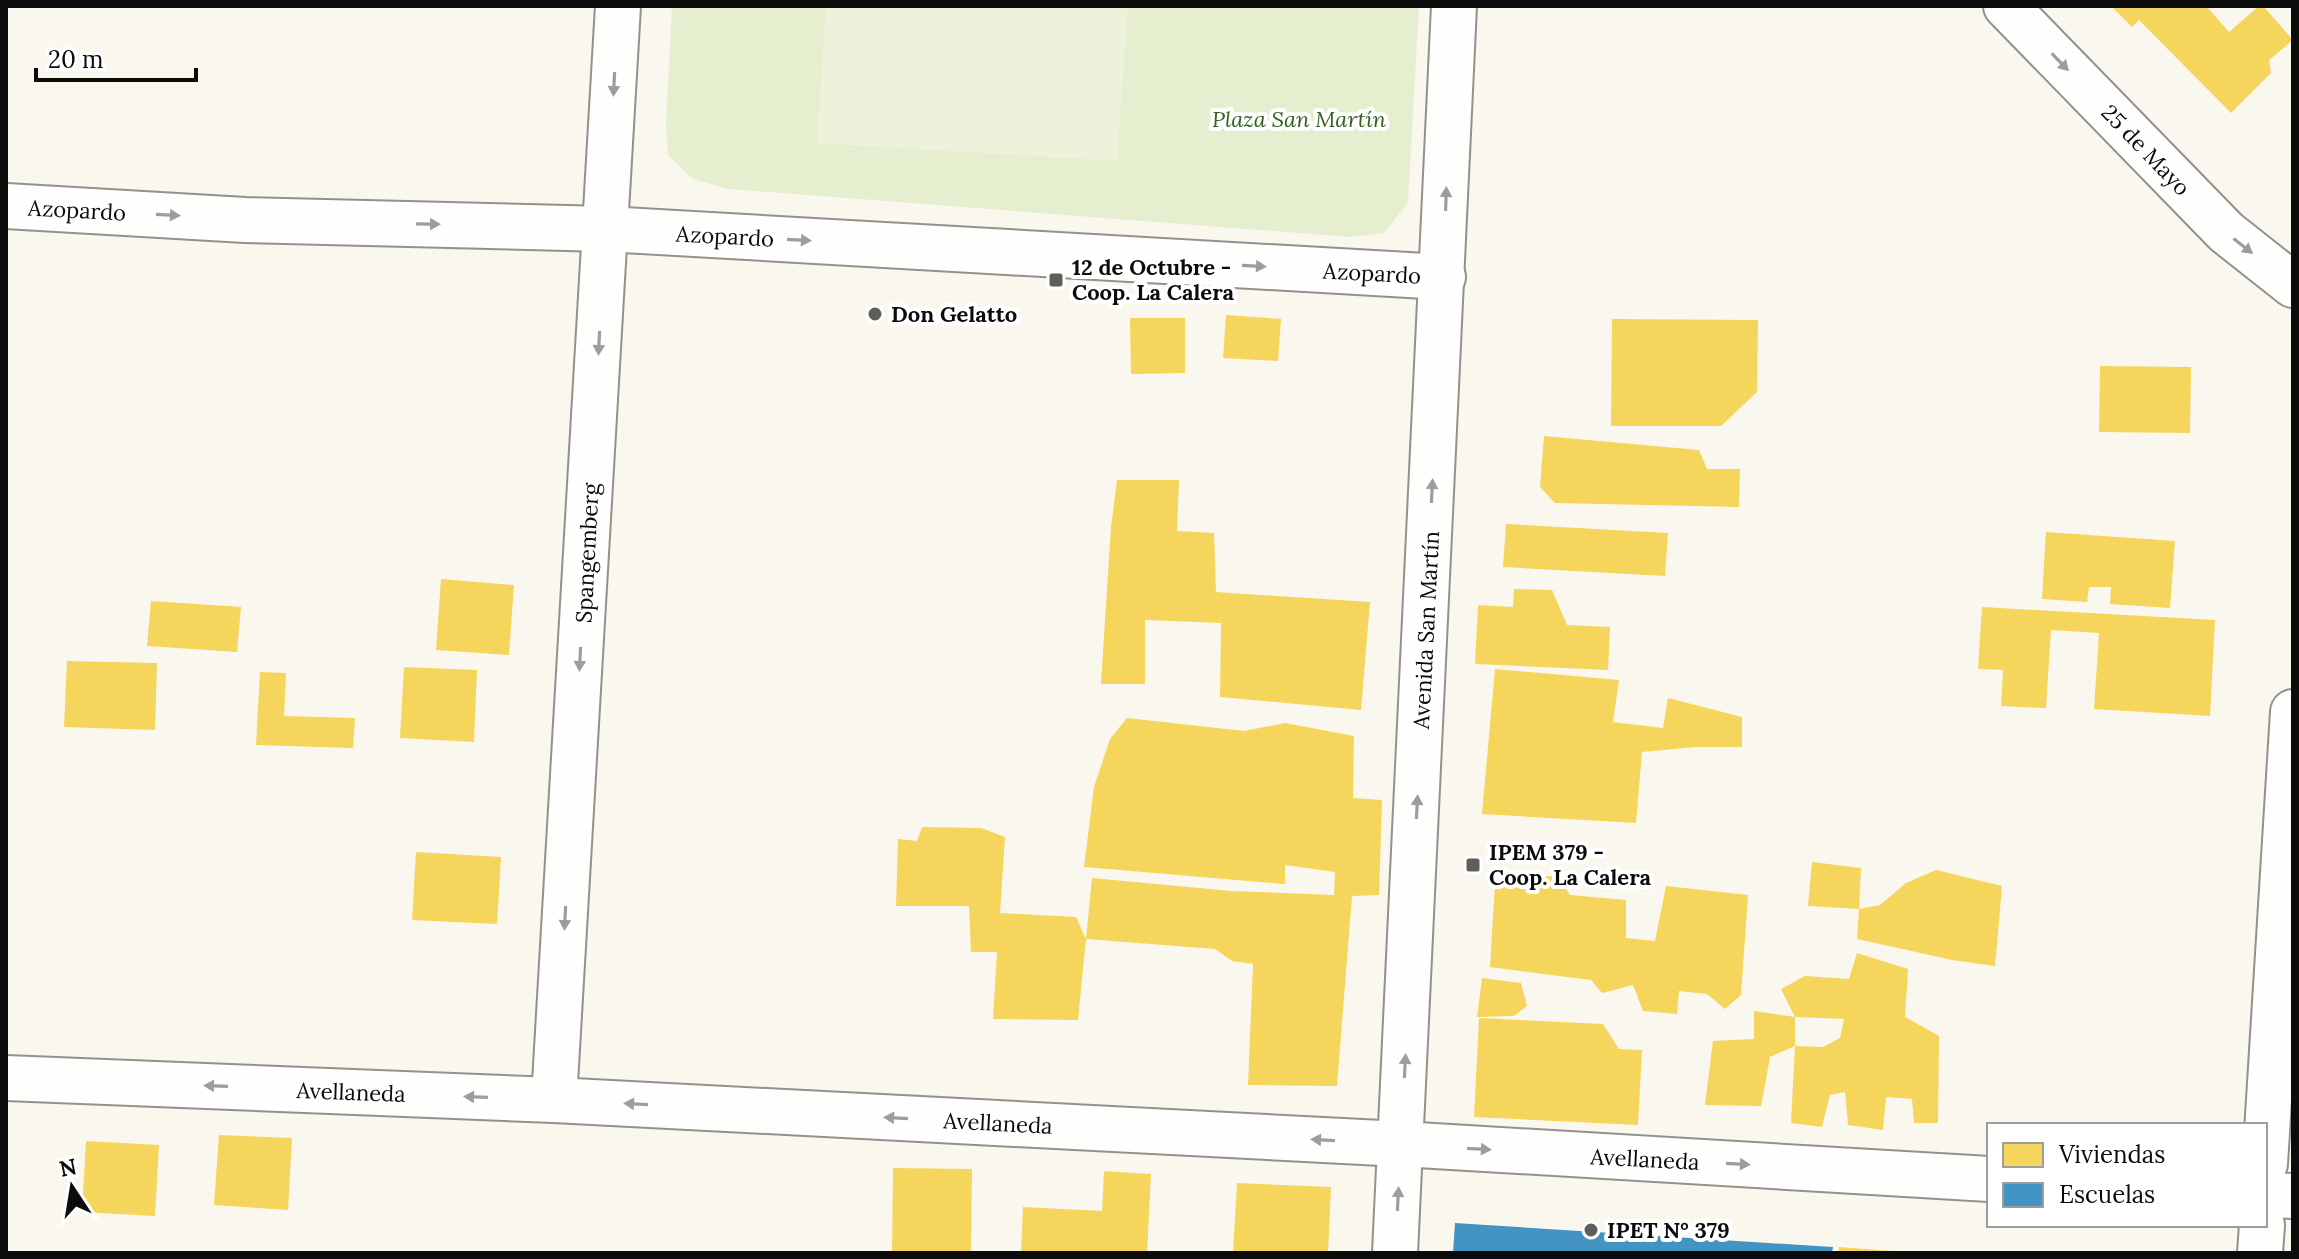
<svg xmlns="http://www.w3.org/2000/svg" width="2299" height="1259" viewBox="0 0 2299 1259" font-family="Lora,serif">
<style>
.green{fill:#e6eed0}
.pitch{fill:#eef2da}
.homes{fill:#f6d55c}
.schools{fill:#4393c3}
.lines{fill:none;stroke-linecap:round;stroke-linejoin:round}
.minor-casing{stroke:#93918e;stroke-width:48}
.minor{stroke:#fefefd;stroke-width:44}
.oneway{fill:#9d9d9c}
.poi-dot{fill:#5f5e5b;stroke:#fff;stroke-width:3}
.labels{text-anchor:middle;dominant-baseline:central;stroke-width:8;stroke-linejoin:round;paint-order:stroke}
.park-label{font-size:22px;font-style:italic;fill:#345f20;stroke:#fff}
.street-label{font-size:22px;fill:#0b0b0b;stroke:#fff}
.poi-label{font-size:22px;font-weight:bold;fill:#0b0b0b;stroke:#fff;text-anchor:start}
</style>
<rect width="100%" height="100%" fill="#faf7ef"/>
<!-- green -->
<path class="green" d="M672,6H1419L1408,203L1384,233L1351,237L729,189L693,179L668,155L666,123Z"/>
<!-- pitch -->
<path class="pitch" d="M826,6H1128L1117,161L817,143Z"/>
<!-- homes -->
<g class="homes">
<path d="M2111,6H2206L2229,32L2259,6H2263L2293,40L2269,60L2271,73L2231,113L2139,20L2132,27Z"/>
<path d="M1226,315L1281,319L1278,361L1223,358Z"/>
<path d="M1130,318H1185V373L1131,374Z"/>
<path d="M1612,319L1758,320L1757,392L1721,426H1611Z"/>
<path d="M2100,366L2191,367L2190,433L2099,432Z"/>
<path d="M1544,436L1699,450L1707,469H1740L1739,507L1555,503L1540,487Z"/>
<path d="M1117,480H1179L1177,531L1214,533L1216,592L1370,602L1361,710L1220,697L1221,623L1145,620V684H1101L1111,527Z"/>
<path d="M1506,524L1668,533L1665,576L1503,567Z"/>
<path d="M2046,532L2175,541L2170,608L2110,604L2111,587H2089L2087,602L2042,599Z"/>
<path d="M441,579L514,585L509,655L436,650Z"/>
<path d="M1514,589L1552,590L1567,625L1610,627L1608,670L1475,664L1478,605L1513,607Z"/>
<path d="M151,601L241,607L237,652L147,646Z"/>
<path d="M1982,607L2215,620L2210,716L2094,709L2099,633L2051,630L2046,708L2001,706L2003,670L1978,669Z"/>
<path d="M67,661L157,663L155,730L64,727Z"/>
<path d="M404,667L477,670L474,742L400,738Z"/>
<path d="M1495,669L1619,680L1613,722L1663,728L1668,698L1742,717V747H1696L1642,752L1636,823L1482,814Z"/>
<path d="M260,672L286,673L284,716L355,718L353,748L256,745Z"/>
<path d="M1127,718L1244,731L1285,723L1354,736L1353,798L1382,800L1379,895L1352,896L1337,1086L1248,1085L1253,964L1232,961L1215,949L1086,939L1092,878L1231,891L1334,895L1335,872L1285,865V884L1084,867L1094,787L1110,739Z"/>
<path d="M922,827L981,828L1005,837L1000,913L1076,917L1086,939L1078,1020L993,1019L997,952H971L969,906H896L898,839L917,841Z"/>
<path d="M416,852L501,857L497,924L412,920Z"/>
<path d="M1812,862L1861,868L1859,909L1808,906Z"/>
<path d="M1936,870L2002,886L1995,966L1952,960L1857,939L1859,909L1880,905L1906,883Z"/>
<path d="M1557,875L1570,895L1626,900V938L1655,941L1666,886L1748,895L1741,995L1725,1009L1707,994L1679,991L1677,1014L1643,1011L1633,985L1602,993L1591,980L1490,967L1495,884Z"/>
<path d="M1857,953L1908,969L1905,1017L1939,1036L1938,1123H1914L1912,1099L1886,1097L1883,1130L1848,1125L1845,1092L1830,1095L1822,1127L1791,1123L1795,1046L1770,1057L1761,1106L1705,1105L1713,1041L1754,1039V1011L1795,1017V1046L1823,1047L1840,1038L1844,1019L1795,1017L1781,989L1805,976L1849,979Z"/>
<path d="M1482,978L1521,983L1527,1006L1514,1016L1477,1017Z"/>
<path d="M1479,1018L1603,1024L1619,1049L1642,1050L1638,1125L1474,1117Z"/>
<path d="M219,1135L292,1138L288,1210L214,1205Z"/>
<path d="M86,1141L159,1145L155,1216L82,1212Z"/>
<path d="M893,1168L972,1169L971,1253H892Z"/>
<path d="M1104,1171L1151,1174L1147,1253H1021L1023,1207L1102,1211Z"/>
<path d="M1237,1183L1331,1187L1328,1253H1233Z"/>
<path d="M1839,1247L1893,1251V1253H1838Z"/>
</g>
<!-- schools -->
<path class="schools" d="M1455,1223L1833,1247L1832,1253H1453Z"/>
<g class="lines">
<defs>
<g id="minor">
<path d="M2006,6L2226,232L2293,285"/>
<path d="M6,206L245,220L606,229L1443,277"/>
<path d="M6,1078L554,1100L1401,1144L1989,1179"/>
<path d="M554,1100L618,6"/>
<path d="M2265,1164L2293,712"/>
<path d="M2265,1195L2293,1196"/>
<path d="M1395,1253L1454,6"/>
<path d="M2260,1253L2262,1225"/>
</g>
</defs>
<!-- minor casing -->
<use href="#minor" class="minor-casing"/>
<!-- minor -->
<use href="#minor" class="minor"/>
</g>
<!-- one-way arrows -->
<defs><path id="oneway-solid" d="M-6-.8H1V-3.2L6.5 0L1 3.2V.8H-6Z" transform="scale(2)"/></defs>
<g class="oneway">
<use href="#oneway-solid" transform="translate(2060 62) rotate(46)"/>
<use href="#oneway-solid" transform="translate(614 84) rotate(93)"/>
<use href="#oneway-solid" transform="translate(1446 199) rotate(-88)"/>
<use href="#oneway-solid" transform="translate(168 215) rotate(3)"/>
<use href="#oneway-solid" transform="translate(428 224) rotate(1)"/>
<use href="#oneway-solid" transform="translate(799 240) rotate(3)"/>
<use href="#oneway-solid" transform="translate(2243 246) rotate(38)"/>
<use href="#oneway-solid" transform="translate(1254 266) rotate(3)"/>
<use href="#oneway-solid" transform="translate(599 343) rotate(93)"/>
<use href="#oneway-solid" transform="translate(1432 491) rotate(-87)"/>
<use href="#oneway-solid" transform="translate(580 659) rotate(93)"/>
<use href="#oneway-solid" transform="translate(1417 807) rotate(-87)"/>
<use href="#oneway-solid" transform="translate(565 918) rotate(93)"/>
<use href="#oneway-solid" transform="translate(1405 1066) rotate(-87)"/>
<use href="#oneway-solid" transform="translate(216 1086) rotate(-178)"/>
<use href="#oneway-solid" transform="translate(476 1097) rotate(-178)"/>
<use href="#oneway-solid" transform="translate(636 1104) rotate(-177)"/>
<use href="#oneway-solid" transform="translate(896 1118) rotate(-177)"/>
<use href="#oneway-solid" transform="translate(1323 1140) rotate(-177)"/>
<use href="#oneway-solid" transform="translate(1479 1149) rotate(3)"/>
<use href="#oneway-solid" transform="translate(1738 1164) rotate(3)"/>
<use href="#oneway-solid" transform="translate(1398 1199) rotate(-87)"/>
</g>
<!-- markers -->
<g class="poi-dot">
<rect x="1048" y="272" width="16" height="16" rx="4"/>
<circle cx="875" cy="314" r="8"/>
<rect x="1465" y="857" width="16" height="16" rx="4"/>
<circle cx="1591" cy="1230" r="8"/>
</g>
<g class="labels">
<!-- park labels -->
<g class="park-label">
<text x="1299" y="119">Plaza San Martín</text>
</g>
<!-- street labels -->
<g class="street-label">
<text transform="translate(2146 150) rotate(46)">25 de Mayo</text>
<text transform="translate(77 210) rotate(3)">Azopardo</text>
<text transform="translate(725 236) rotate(3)">Azopardo</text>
<text transform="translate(1372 273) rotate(3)">Azopardo</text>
<text transform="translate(587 553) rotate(-87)">Spangemberg</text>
<text transform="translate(1426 630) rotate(-87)">Avenida San Martín</text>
<text transform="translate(351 1092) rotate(2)">Avellaneda</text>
<text transform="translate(998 1123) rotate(3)">Avellaneda</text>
<text transform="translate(1645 1159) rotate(3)">Avellaneda</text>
</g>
<!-- poi labels -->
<g class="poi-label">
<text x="1072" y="267">12 de Octubre -<tspan x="1072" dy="25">Coop. La Calera</tspan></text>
<text x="891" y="314">Don Gelatto</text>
<text x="1489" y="852">IPEM 379 -<tspan x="1489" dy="25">Coop. La Calera</tspan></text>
<text x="1607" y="1230">IPET N° 379</text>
</g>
</g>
<!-- border -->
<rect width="2299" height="1259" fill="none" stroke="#0b0b0b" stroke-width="16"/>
<!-- legend -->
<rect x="1987" y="1123" width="280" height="104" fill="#ffffff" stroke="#9d9d9d" stroke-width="2"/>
<rect x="2003" y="1143" width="40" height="24" fill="#f6d55c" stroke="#9d9d9d" stroke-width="2"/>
<text x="2059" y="1163" font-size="24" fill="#0b0b0b">Viviendas</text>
<rect x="2003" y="1183" width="40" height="24" fill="#4393c3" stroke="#9d9d9d" stroke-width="2"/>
<text x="2059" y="1203" font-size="24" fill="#0b0b0b">Escuelas</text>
<!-- north arrow -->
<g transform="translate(72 1187) rotate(348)" stroke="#ffffff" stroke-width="6" paint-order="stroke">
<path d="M0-6L14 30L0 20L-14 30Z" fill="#0b0b0b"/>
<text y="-12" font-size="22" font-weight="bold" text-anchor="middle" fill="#0b0b0b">N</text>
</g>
<!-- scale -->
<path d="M36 68v12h160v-12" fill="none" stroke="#0b0b0b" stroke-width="4"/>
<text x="48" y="68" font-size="24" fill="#0b0b0b" stroke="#ffffff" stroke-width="6" paint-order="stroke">20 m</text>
</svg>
